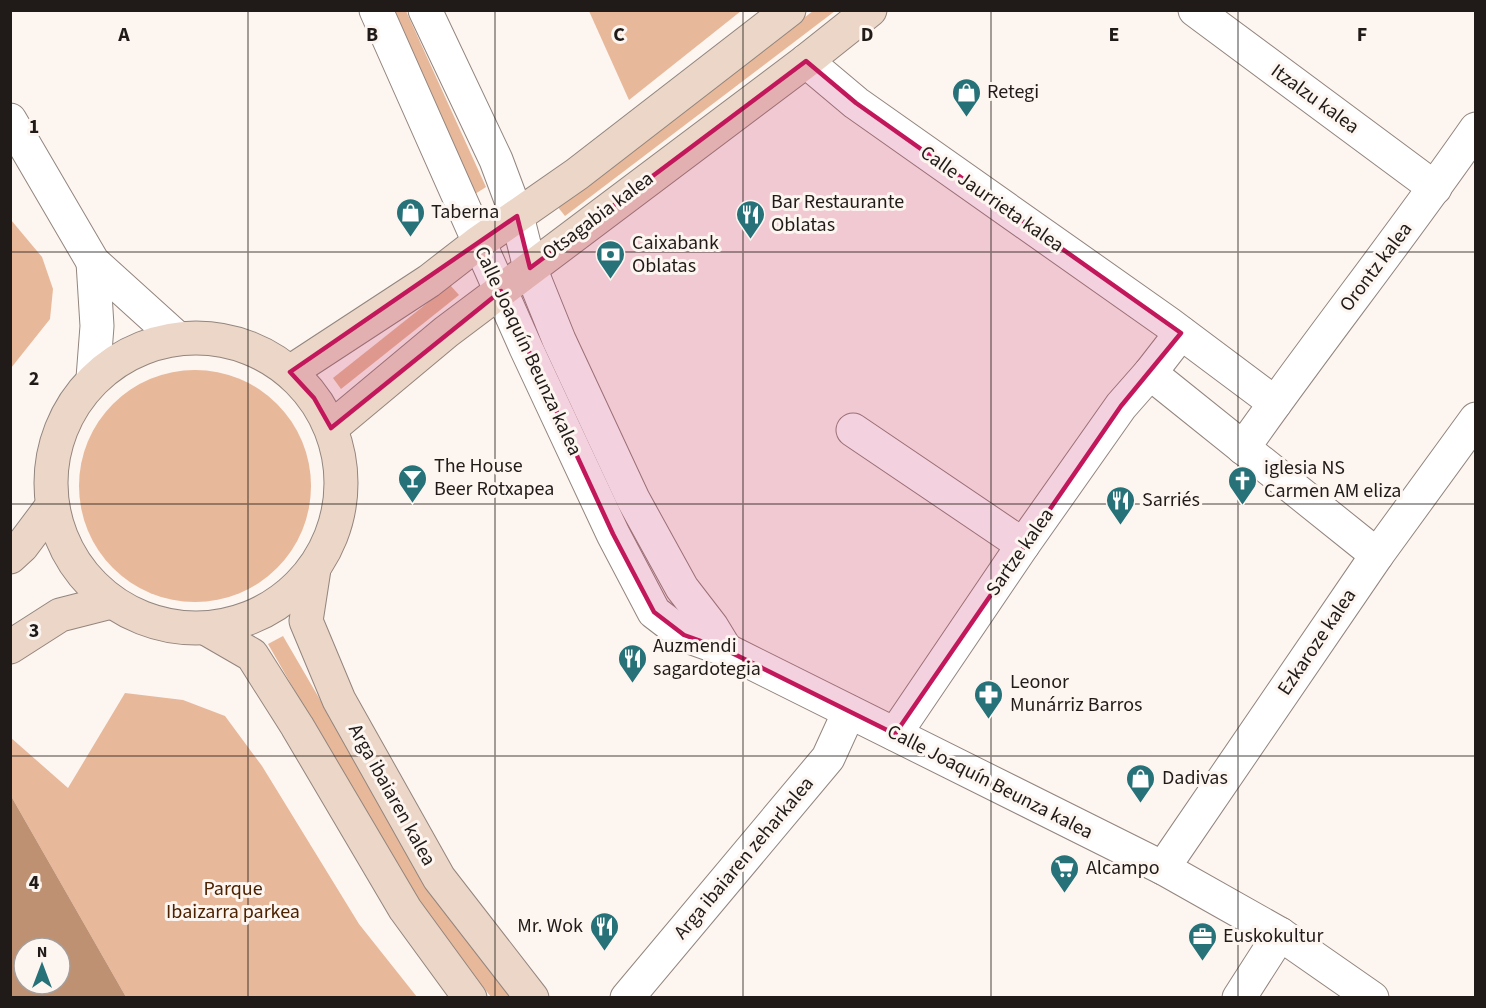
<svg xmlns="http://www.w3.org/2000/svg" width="1486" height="1008" viewBox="0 0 1486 1008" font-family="'Source Sans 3',sans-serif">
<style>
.green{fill:#e7b89a}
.water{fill:#be9173;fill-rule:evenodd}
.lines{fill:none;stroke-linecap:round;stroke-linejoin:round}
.street-casing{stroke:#92857e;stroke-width:35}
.secondary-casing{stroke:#92857e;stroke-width:35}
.street{stroke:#fff;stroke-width:33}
.secondary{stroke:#ecd6c7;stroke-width:33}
.marked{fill:#c2185b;fill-opacity:0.2;stroke:#c2185b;stroke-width:4.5;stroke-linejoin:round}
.grid{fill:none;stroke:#201b18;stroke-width:1.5;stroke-opacity:0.55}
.labels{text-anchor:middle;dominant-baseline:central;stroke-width:6;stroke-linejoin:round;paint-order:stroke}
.poi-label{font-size:20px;fill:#201b18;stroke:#fdf5f0;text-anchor:start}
.street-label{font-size:20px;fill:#201b18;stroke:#fdf5f0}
.park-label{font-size:20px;fill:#4c2100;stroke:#fdf5f0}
.grid-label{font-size:20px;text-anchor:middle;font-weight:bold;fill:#201b18;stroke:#fdf5f0;stroke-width:6;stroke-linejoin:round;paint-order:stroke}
</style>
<rect width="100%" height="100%" fill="#fdf5f0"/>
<!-- green -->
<g class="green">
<path d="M390,11H406L486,187L475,194Z"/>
<path d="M589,11H741L629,100Z"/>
<path d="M813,11H835L565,216L557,206Z"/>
<path d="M11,220L42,257L53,289L50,319L11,368Z"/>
<path d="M450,285L459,295L341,389L333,378Z"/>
<circle cx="195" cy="486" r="116"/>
<path d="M283,636L429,887L516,997H491L415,901L268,644Z"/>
<path d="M125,693L183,700L225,716L262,766L359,924L417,997H126L11,796L10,737L68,788Z"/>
</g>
<!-- water -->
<path class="water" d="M11,796L126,997H11ZM24,948H60V984H24Z"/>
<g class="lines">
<defs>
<g id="street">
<path d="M376,10L526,348L613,534L654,612L684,635L726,650L1163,868L1280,934L1372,998"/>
<path d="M425,10L496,160L517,216L530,268L559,340L633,499L682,588L712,627L726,650"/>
<path d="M1195,10L1435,188"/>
<path d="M806,61L856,103L1168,323L1275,403"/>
<path d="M10,120L93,262L177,338"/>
<path d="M93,262L97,326L93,378"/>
<path d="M1150,373L1377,555"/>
<path d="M853,430L1023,545"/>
<path d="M1243,448C1319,340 1401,237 1476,129"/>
<path d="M895,734L1023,545L1121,406L1150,373L1181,333"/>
<path d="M1163,868L1377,555L1476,419"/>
<path d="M627,998L828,758L849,712"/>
<path d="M1239,998L1280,934"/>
</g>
<g id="secondary">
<circle cx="196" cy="483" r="145"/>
<path d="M290,372L429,281L478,243L577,174L789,10"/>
<path d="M331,428L446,332L806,61L870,10"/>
<path d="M10,557L22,546L52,506"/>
<path d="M314,569L306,621L339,700L439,878L532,998"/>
<path d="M207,629L252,655L297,726L405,909L470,998"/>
<path d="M10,647L60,615L111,602"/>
</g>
</defs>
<!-- street casing -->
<use href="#street" class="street-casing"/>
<!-- secondary casing -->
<use href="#secondary" class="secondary-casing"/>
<!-- street -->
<use href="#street" class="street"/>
<!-- secondary -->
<use href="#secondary" class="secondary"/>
</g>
<!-- marked area -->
<path class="marked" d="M806,61L856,103L1181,333L1121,406L895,734L726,650L684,635L654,612L613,534L501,291L331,428L314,398L290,372L517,216L530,268Z"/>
<!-- grid -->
<path class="grid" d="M248,10V998M495,10V998M743,10V998M991,10V998M1238,10V998M10,252H1476M10,504H1476M10,756H1476"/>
<!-- icons -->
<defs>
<symbol id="shop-pin" viewBox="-11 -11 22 30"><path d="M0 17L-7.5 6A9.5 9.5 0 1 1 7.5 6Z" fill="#277178" stroke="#fdf5f0"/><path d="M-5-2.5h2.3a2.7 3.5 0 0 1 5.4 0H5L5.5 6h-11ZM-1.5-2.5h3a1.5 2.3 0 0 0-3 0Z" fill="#fff"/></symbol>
<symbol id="restaurant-pin" viewBox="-11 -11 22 30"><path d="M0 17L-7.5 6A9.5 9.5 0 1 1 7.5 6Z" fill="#277178" stroke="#fdf5f0"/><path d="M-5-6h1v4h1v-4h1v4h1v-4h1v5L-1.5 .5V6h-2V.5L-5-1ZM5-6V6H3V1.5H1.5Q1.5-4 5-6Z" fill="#fff"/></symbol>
<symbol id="bank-pin" viewBox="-11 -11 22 30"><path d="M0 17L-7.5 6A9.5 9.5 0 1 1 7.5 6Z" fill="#277178" stroke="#fdf5f0"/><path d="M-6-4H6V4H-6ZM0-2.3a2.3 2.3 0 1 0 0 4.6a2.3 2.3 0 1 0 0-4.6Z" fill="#fff"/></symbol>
<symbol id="bar-pin" viewBox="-11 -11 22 30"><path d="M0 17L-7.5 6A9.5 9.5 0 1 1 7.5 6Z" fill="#277178" stroke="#fdf5f0"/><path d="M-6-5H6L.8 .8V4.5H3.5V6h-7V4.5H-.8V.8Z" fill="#fff"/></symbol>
<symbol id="church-pin" viewBox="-11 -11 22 30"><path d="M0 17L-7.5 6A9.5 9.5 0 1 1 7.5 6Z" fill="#277178" stroke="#fdf5f0"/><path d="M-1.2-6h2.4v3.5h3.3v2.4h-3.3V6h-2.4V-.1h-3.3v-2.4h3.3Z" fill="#fff"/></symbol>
<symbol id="pharmacy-pin" viewBox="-11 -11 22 30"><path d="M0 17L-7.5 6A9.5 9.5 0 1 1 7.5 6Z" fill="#277178" stroke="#fdf5f0"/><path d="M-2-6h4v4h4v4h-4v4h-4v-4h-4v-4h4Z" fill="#fff"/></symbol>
<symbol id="supermarket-pin" viewBox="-11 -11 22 30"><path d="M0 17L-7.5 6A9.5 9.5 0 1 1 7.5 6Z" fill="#277178" stroke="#fdf5f0"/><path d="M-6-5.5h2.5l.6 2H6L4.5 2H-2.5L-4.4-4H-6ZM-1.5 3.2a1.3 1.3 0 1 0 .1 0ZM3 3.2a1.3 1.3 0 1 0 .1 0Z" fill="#fff"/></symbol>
<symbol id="office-pin" viewBox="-11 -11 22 30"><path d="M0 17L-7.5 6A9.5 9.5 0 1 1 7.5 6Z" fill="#277178" stroke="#fdf5f0"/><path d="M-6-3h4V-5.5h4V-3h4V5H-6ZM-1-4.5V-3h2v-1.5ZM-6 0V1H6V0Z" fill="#fff"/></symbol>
</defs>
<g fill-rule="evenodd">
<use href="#shop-pin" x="950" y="76" width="33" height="45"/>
<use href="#shop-pin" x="394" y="196" width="33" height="45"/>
<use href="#restaurant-pin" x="734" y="198" width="33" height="45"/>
<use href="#bank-pin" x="594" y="238" width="33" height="45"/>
<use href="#bar-pin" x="396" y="462" width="33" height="45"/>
<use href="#church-pin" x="1226" y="464" width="33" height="45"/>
<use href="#restaurant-pin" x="1104" y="484" width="33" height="45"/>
<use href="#restaurant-pin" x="616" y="642" width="33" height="45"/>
<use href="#pharmacy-pin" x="972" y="678" width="33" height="45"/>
<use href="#shop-pin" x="1124" y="762" width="33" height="45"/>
<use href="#supermarket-pin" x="1048" y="852" width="33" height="45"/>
<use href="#restaurant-pin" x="588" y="910" width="33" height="45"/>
<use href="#office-pin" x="1186" y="920" width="33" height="45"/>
</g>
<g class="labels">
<!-- poi labels -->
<g class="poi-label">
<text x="987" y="92">Retegi</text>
<text x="771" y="202">Bar Restaurante<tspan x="771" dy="23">Oblatas</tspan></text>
<text x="431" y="212">Taberna</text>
<text x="632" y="243">Caixabank<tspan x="632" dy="23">Oblatas</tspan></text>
<text x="434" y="466">The House<tspan x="434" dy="23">Beer Rotxapea</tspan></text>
<text x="1264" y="468">iglesia NS<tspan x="1264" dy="23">Carmen AM eliza</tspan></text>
<text x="1142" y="500">Sarriés</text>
<text x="653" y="646">Auzmendi<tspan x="653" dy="23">sagardotegia</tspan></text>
<text x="1010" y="682">Leonor<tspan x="1010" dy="23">Munárriz Barros</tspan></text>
<text x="1162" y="778">Dadivas</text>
<text x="1086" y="868">Alcampo</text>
<text x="583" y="926" text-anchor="end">Mr. Wok</text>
<text x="1223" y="936">Euskokultur</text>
</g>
<!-- street labels -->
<g class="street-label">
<text transform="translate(1315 99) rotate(36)">Itzalzu kalea</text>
<text transform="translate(992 199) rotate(35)">Calle Jaurrieta kalea</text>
<text transform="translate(598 216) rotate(-37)">Otsagabia kalea</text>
<text transform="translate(1376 267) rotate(-53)">Orontz kalea</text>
<text transform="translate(528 351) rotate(65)">Calle Joaquín Beunza kalea</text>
<text transform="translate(1020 552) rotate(-55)">Sartze kalea</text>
<text transform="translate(1317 642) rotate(-56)">Ezkaroze kalea</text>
<text transform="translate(990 782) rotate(27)">Calle Joaquín Beunza kalea</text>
<text transform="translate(392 795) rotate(61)">Arga ibaiaren kalea</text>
<text transform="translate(744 858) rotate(-50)">Arga ibaiaren zeharkalea</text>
</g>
<!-- park labels -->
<g class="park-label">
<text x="233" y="889">Parque<tspan x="233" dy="23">Ibaizarra parkea</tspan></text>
</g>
</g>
<g class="grid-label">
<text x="124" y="41">A</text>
<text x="372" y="41">B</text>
<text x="619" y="41">C</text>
<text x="867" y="41">D</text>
<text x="1114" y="41">E</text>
<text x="1362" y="41">F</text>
<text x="34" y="133">1</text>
<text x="34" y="385">2</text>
<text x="34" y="637">3</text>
<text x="34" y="889">4</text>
</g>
<!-- border -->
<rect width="1486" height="1008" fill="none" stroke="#201b18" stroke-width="24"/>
<!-- north arrow -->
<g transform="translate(42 966)"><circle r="28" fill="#fdf5f0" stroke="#a59e9a" stroke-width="1.5"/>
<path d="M0-4.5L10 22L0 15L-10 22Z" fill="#277178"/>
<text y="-9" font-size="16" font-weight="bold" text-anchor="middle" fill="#201b18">N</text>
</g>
</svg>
